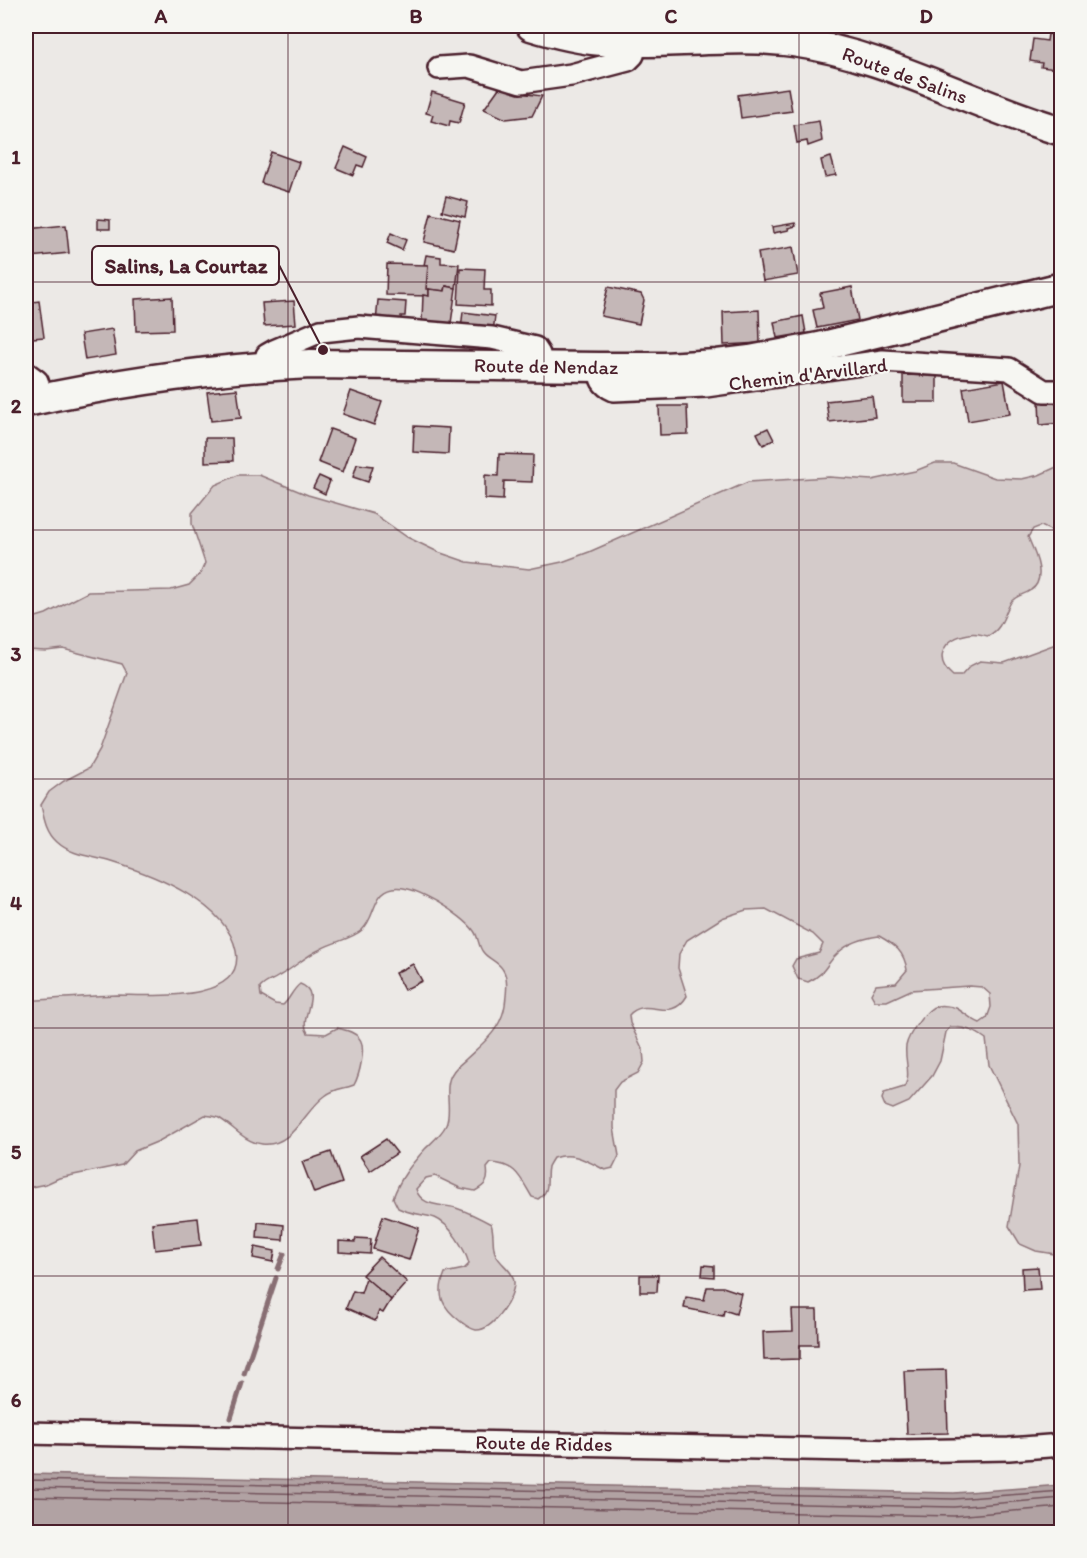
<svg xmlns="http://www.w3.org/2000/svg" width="1087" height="1558" viewBox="0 0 1087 1558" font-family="Itim,sans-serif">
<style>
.green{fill:#d4cbca;stroke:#8f757a;stroke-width:1.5}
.water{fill:#b1a2a3;stroke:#886e73;stroke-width:1.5}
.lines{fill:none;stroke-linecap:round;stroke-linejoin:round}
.shore{stroke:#73535b;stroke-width:1.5}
.stream{stroke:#886e73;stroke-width:5}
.building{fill:#c4b7b7;stroke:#4a1f2b;stroke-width:1.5}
.street-casing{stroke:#4a1f2b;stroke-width:26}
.secondary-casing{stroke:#4a1f2b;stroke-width:33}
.street{stroke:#f6f6f2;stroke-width:21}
.secondary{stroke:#f6f6f2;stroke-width:28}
.grid{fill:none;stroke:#4a1f2b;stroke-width:1.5;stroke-opacity:0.55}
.labels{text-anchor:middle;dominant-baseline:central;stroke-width:4.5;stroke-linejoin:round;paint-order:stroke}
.street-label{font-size:20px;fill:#4a1f2b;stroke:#f6f6f2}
.leader{fill:none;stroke:#4a1f2b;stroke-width:2}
.callout-dot{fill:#4a1f2b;stroke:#f6f6f2;stroke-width:2}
.callout{fill:#f6f6f2;stroke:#4a1f2b;stroke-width:2}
.callout-label{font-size:21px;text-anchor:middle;font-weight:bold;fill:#4a1f2b}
.neatline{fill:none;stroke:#4a1f2b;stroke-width:2}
.grid-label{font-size:20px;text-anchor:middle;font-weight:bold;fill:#4a1f2b}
</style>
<rect width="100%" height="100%" fill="#ece9e6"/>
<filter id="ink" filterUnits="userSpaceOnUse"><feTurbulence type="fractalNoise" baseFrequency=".0167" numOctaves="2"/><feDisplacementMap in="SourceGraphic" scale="12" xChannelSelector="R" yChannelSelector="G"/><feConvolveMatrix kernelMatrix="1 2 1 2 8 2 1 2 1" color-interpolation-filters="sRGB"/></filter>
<g filter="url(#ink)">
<!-- green -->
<path class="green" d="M935,463H953L995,478L1022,479L1039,475L1061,465V549L1050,530L1041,526L1033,529L1028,537C1034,551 1048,579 1031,590C1024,595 1016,595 1011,602C1003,616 1003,628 988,636C982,635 975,632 969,634C944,638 932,658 953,676H961L970,666L980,661L1004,663L1061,642V1255L1036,1251L1020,1244L1009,1226L1019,1166L1018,1124L989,1065L986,1039C974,1030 964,1027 950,1027L946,1032L940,1061L932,1076L909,1102L893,1109L885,1106L882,1099L884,1093L904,1087C912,1075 904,1060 906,1046C908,1035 926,1008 937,1006C941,1005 952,1006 956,1008C964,1012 970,1019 980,1023L987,1018L991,1007L990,994L982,987L969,986L911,990L887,1001H875L871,994L876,985L896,983L907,970C904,951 895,945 879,936C865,938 850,942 839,952C825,964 828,972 808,982L798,979L792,966L796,959L819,953L823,944L813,934L766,909L746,910L722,918L687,940L679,954L678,968L687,996C670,1025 647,995 629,1015L630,1023L643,1050L644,1062L638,1073L620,1082L614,1090V1128L619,1156L613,1168L605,1170C587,1161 574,1151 553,1158C553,1158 548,1166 548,1167C545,1180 552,1190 538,1199L532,1197C520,1177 516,1164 491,1163L487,1168C489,1181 486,1185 475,1191L460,1188L435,1176L426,1178L416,1189C421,1207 441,1204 456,1208C468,1212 480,1218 491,1224C495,1235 491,1245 496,1255C501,1265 513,1270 514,1282C515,1297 493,1331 476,1330C470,1329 464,1324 460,1321C442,1307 436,1295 445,1273L464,1269L469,1264C465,1249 450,1224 435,1218C422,1214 410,1214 398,1208L393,1198C400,1178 411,1165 425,1149C432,1142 442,1134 446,1125C453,1109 442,1087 453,1072C456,1067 462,1063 466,1059C483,1043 501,1030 505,1005C506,995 509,979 503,970C499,962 488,959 483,952C478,946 479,938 474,931C463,915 413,883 393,888C372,892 376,918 362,930C352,939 333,942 321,949C305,956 294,968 279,976C272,981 266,981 260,988L261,996L275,1004L283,1005C290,999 292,990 300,984C324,993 297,1018 308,1033L326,1034L337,1028C344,1030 354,1031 359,1038C367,1047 359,1076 354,1085C342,1090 337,1087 325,1096C304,1111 292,1148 262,1144C244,1142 233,1126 219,1118C215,1116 209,1116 205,1115L159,1141L135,1151L122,1165L59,1178L46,1184L26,1188V1001C56,999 86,996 117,995C148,995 246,1004 236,951C227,903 154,875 112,862C93,856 72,856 57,842C46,832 44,819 41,805L49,792L64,781L89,768L100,749L127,673L122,664L63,649L46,651L26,650V620L46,614L88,592L171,590L189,585L200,574L205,563L192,524V513L215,485L238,475H259L308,495L374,514L407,537L438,552L467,562L529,569L562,562L589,552L748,482L829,477L872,480L915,471Z"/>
<!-- water -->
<path class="water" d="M26,1474L954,1493L1061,1485V1532H26Z"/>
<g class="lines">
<!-- shore -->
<g class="shore">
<path d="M26,1480L954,1499L1062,1491"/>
<path d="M26,1488L954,1507L1062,1498"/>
<path d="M26,1497L954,1516L1062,1507"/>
</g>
<!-- stream -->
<g class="stream">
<path d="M278,1269L284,1254"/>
<path d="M244,1374L276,1278"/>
<path d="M231,1418L242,1383"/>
</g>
</g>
<!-- building -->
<g class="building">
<path d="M1048,34L1062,36V70L1041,67L1042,63L1030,61L1033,39L1047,41Z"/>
<path d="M504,81L521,87L520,93L542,96L532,116L506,119L484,109Z"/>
<path d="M788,88L792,111L741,118L738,95Z"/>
<path d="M432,92L465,102L459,123L450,121L449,126L431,121L433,115L426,113Z"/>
<path d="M819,121L822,141L808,146L807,141L797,143L794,125Z"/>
<path d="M345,147L367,157L363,167L357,165L353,175L336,168Z"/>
<path d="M271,152L299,162L289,192L261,183Z"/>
<path d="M831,157L836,175L825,177L821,160Z"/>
<path d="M446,196L468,202L465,217L442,211Z"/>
<path d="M431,213L460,220L454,249L424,242Z"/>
<path d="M98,219L110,220V229H98Z"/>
<path d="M795,223L796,226L788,228L789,230L773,233L772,227Z"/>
<path d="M66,225L69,253L30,257L27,229Z"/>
<path d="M391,233L406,240L402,250L387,243Z"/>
<path d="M793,247L798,275L763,281L758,253Z"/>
<path d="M426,255L441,257V263L459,264L456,288L446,286L445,291L426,289L428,265H424Z"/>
<path d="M387,264L428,265L426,289H429V296L386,295Z"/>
<path d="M460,268L485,269L484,290H491V306L458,304Z"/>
<path d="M446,286L456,288L451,323L422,321L423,295L429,296V289L445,291Z"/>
<path d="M608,287L641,294L644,300L639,324L601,316Z"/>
<path d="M852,287L858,320L817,328L813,310L823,308L820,293Z"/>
<path d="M172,297L173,330L136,331L135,299Z"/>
<path d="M378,300L406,302L405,316H401V325L376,323Z"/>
<path d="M39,301L44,337L33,338L32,334L26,335V303Z"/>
<path d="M294,301L296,324L264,326L262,303Z"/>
<path d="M759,310L760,343L724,345L723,312Z"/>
<path d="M463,312L495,316L493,332L461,328Z"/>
<path d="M803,316L806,333L777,338L774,322Z"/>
<path d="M112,329L116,355L85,360L81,334Z"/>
<path d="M903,375L937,376V402H903Z"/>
<path d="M1004,381L1010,414L968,421L963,388Z"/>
<path d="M237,389L241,418L211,421L207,392Z"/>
<path d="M351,391L382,402L374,425L343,414Z"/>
<path d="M872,396L875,417L829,422L826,401Z"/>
<path d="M1062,400V423L1040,425L1039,401Z"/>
<path d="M659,406H687L688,434L660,435Z"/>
<path d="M414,426L449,428L448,454L413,452Z"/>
<path d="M768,428L774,440L763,445L757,433Z"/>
<path d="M330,429L355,438L343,472L318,462Z"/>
<path d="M205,438H232L233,461L205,462Z"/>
<path d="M499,454L533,455L532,482L504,481L503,500L485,499V475L498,476Z"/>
<path d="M357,464L373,466L368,482L353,477Z"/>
<path d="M319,476L330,481L325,494L313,488Z"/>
<path d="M413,964L422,981L404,990L395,973Z"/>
<path d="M386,1139L397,1153L370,1171L360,1156Z"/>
<path d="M331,1152L342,1183L314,1193L302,1162Z"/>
<path d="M383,1216L419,1228L409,1260L373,1249Z"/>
<path d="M198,1218L201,1245L155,1250L152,1223Z"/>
<path d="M258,1222L284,1225L283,1240L257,1238Z"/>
<path d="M356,1238L371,1239L370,1254L339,1252V1241L355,1242Z"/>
<path d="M255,1247L275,1251L273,1262L253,1258Z"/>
<path d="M379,1257L407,1282L391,1300L362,1275Z"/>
<path d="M703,1265L714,1266V1277L702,1276Z"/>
<path d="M1038,1267L1040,1289L1023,1290L1022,1268Z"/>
<path d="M640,1275H658L657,1292H640Z"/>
<path d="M366,1278L391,1300L383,1313L379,1311L375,1321L346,1308L353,1291L361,1293Z"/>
<path d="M707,1287H723L741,1293L736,1314L724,1310L723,1316L684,1308L686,1297L704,1300Z"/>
<path d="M792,1310H817L818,1345H800V1359L764,1360L763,1332L793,1331Z"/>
<path d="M946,1370L948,1433L907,1434L904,1371Z"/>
</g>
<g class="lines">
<defs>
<g id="street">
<path d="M439,68L469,66L521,82L571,75L628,60L633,55L637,42"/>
<path d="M265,366L267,355L274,351L321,331L359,327L492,338L535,348L539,354V366"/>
<path d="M599,367C600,379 602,385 614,390L706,386L883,361L1009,369L1044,391H1062"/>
<path d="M26,373L37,381L43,398"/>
<path d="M26,1433L899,1451L1009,1449L1062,1445"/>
</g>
<g id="secondary">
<path d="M531,26C554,33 577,39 602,41C666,46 730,34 793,42C888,55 971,105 1062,131"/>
<path d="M26,402C120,382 214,368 311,364L599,367H664L717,364L750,360L819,347L1062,287"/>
</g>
</defs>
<!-- street casing -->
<use href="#street" class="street-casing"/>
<!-- secondary casing -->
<use href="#secondary" class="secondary-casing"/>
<!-- street -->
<use href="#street" class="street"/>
<!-- secondary -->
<use href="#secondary" class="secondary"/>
</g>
</g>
<!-- grid -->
<path class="grid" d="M288,26V1532M544,26V1532M799,26V1532M26,282H1062M26,530H1062M26,779H1062M26,1028H1062M26,1276H1062"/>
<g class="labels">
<!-- street labels -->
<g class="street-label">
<text transform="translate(905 75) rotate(20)">Route de Salins</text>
<text transform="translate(546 366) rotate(1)">Route de Nendaz</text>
<text transform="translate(808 374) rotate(-7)">Chemin d'Arvillard</text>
<text transform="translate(544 1443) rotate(1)">Route de Riddes</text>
</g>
</g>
<!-- callouts -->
<path class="leader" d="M323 350L279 265"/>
<circle class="callout-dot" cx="323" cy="350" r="6"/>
<rect class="callout" x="92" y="246" width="187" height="39" rx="6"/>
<g class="callout-label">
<text x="186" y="273">Salins, La Courtaz</text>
</g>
<!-- margin -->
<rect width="1087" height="1558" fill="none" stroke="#f6f6f2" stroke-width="66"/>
<rect x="33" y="33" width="1021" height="1492" class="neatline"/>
<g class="grid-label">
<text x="161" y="23">A</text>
<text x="416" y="23">B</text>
<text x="671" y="23">C</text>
<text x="926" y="23">D</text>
<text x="16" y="164">1</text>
<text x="16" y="413">2</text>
<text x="16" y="661">3</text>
<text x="16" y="910">4</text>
<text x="16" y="1159">5</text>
<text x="16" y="1407">6</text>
</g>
</svg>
